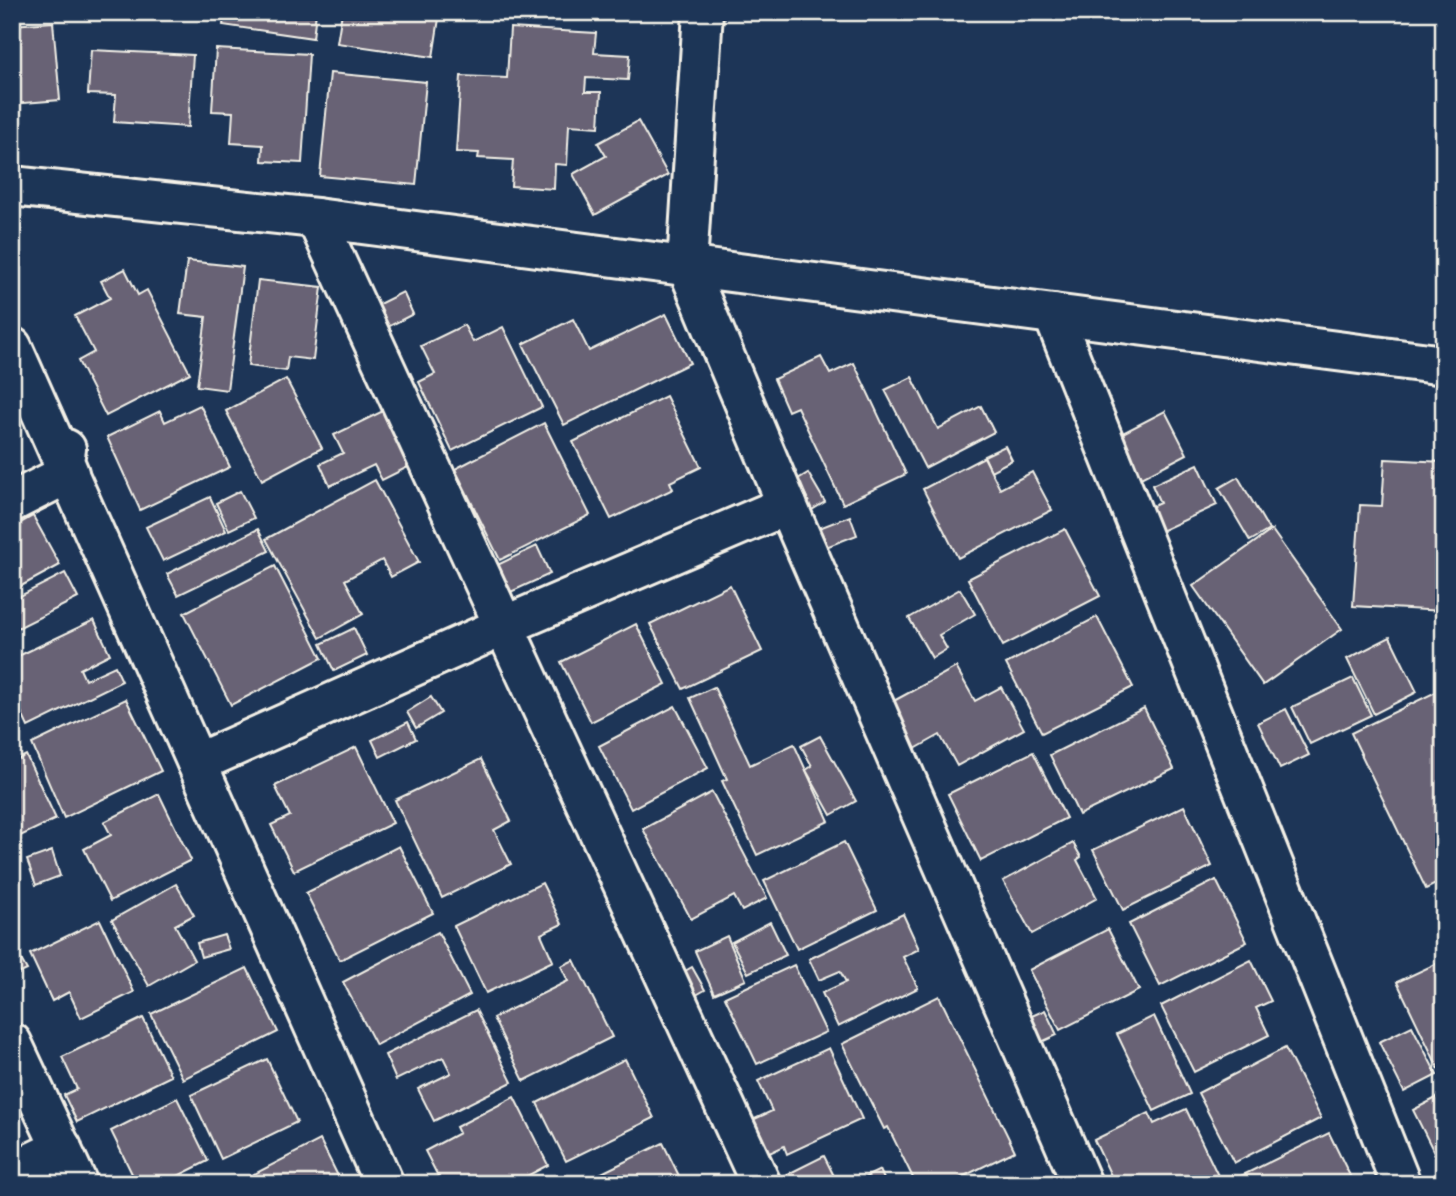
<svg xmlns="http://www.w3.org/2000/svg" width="1456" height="1196" viewBox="0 0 1456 1196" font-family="Sriracha,sans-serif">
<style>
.building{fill:#676274;stroke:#f4f1e8;stroke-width:2}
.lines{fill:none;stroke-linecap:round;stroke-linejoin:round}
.minor-casing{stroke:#f4f1e8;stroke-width:44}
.minor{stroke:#1d3557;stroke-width:38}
</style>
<rect width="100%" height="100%" fill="#1d3557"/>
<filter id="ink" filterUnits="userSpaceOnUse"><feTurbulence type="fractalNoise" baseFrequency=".0143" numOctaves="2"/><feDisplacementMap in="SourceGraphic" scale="14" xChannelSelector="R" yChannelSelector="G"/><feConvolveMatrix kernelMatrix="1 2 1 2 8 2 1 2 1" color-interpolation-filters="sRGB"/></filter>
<g filter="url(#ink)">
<!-- building -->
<g class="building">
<path d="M225,12H316L313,38L223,25Z"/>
<path d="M342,12H440L433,57L337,43Z"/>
<path d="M53,22L60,100L12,104V25Z"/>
<path d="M510,28L596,33L594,53L630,55L628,80L586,78L585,92H601L599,127L569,125L567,165L555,164L554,189L511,186L513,160L478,158L479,153L456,152L461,76L507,78Z"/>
<path d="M216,49L309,54L302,163L262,161L263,145L231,143L233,112L212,111Z"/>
<path d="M91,50L193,55L188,127L114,122L116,95L88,94Z"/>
<path d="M330,73L426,82L416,185L320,176Z"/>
<path d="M638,121L668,175L595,215L573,174L606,156L598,143Z"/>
<path d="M187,261L243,267L227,390L197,386L206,317L180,314Z"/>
<path d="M125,269L138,295L147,290L190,373L106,416L78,361L94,352L75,316L110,298L101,281Z"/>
<path d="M258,280L322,287L313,360L288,357L286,371L248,366Z"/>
<path d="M403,292L413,314L384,329L373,307Z"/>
<path d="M666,314L690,363L564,425L523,344L573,319L589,351Z"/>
<path d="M464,325L473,342L503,327L542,407L452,451L419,382L435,374L421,346Z"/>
<path d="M821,357L830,374L854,363L906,474L843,504L797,407L788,411L774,379Z"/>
<path d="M912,377L938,429L981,406L994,432L925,468L885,390Z"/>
<path d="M286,379L322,448L262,480L226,411Z"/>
<path d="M666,396L701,467L670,482L673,489L611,519L573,442Z"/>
<path d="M200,405L230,467L140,510L107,437L160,411L165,422Z"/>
<path d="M385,410L412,465L382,480L374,465L330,486L320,464L343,453L334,435Z"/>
<path d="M1165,411L1187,454L1137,480L1115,437Z"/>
<path d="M544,423L590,515L500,560L455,469Z"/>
<path d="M1005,446L1012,460L991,471L984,456Z"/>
<path d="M984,457L1000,489L1032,472L1052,510L958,558L923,489Z"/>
<path d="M1385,459L1444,462V611L1353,606L1360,505L1382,506Z"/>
<path d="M1198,464L1217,505L1148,537L1137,513L1160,503L1152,485Z"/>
<path d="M808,473L825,502L805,514L788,485Z"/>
<path d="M1238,477L1269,530L1250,541L1219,488Z"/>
<path d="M375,480L419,562L391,577L382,560L345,580L363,614L320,638L266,539Z"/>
<path d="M240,491L254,518L229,530L216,503Z"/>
<path d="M210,497L226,531L163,561L146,527Z"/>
<path d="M33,516L60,565L12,591V528Z"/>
<path d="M850,516L857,535L821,549L814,530Z"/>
<path d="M258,529L269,551L178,595L167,574Z"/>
<path d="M1065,529L1100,596L1003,646L968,579Z"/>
<path d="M1272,530L1342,629L1263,685L1193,586Z"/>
<path d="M537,546L550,574L502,596L489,569Z"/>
<path d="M275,566L322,658L231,705L184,613Z"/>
<path d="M65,573L78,598L12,631V600Z"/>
<path d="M730,585L762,651L683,689L650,624Z"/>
<path d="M960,589L975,614L939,635L947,649L932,658L909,618Z"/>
<path d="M1097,617L1133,687L1042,733L1006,664Z"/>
<path d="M94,620L110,654L80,669L85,680L115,666L122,681L28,727L12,692V659Z"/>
<path d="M636,624L666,684L591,722L561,662Z"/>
<path d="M354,628L367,655L334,671L321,644Z"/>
<path d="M1390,637L1417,692L1374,714L1347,659Z"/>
<path d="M956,667L975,701L1001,687L1024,729L957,766L940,735L915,749L890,703Z"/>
<path d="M1353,678L1371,715L1310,744L1292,707Z"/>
<path d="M714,687L750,765L794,744L829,821L757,855L722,781L727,779L690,698Z"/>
<path d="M1444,688V880L1426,889L1351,733Z"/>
<path d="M431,697L441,713L416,728L407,712Z"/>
<path d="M126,699L161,771L64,818L32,744Z"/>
<path d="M675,706L708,768L631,809L599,746Z"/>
<path d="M1144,708L1174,769L1079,815L1050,755Z"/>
<path d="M1286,709L1309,755L1280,769L1258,723Z"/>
<path d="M408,722L416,739L380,757L372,740Z"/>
<path d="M820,736L856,801L831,815L806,770L812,766L801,746Z"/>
<path d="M356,747L393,823L294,871L271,825L290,816L275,786Z"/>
<path d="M1033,752L1066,818L981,861L948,794Z"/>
<path d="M26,755L56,819L12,840V762Z"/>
<path d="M481,759L511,821L494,830L511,864L442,898L395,800Z"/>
<path d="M712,792L767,898L742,911L734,896L691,919L643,829Z"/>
<path d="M159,794L191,860L110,901L84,849L111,835L104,822Z"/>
<path d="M1184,806L1212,866L1123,910L1093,850Z"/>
<path d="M844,842L877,910L797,949L764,881Z"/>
<path d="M1073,843L1081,857L1077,860L1097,898L1032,934L1003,881Z"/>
<path d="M399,846L433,913L340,960L306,893Z"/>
<path d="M52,851L60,876L36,885L27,860Z"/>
<path d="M1216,880L1247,942L1160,986L1129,924Z"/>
<path d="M542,883L562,924L541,934L553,961L486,993L454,926Z"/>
<path d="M176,884L194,915L175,925L194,960L149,986L112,920Z"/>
<path d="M903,914L919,949L903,957L918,988L838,1027L822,993L846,982L840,971L819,980L809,959Z"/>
<path d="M100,920L134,992L81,1018L69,992L52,1001L30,954Z"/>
<path d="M770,922L786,955L748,973L732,942Z"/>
<path d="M1108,929L1139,990L1060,1030L1029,970Z"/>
<path d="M438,932L470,995L376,1045L343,982Z"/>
<path d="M224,935L229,949L201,957L197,943Z"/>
<path d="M727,936L746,980L714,994L695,951Z"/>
<path d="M19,956L27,970L12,977V959Z"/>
<path d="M574,960L612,1037L524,1081L493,1018L568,981L561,966Z"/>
<path d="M1251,960L1271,1001L1256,1008L1269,1035L1194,1072L1161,1006Z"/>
<path d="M1444,960V1080L1397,982Z"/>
<path d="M794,965L826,1032L757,1064L725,997Z"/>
<path d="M692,967L705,990L684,1002L671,979Z"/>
<path d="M247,968L278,1032L183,1079L151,1014Z"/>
<path d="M939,996L1015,1151L948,1184H916L888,1127L884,1129L842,1044Z"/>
<path d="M476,1010L512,1082L434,1121L418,1089L451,1073L443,1057L396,1080L385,1055Z"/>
<path d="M1045,1010L1057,1035L1037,1044L1025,1019Z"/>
<path d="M1154,1016L1190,1094L1154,1111L1117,1034Z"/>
<path d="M143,1018L171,1076L77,1122L64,1095L77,1089L62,1057Z"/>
<path d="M1412,1026L1437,1075L1404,1092L1379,1042Z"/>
<path d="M829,1048L862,1119L787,1154L784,1146L759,1158L744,1124L772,1111L758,1081Z"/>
<path d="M1285,1048L1321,1118L1234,1163L1198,1093Z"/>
<path d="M267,1059L297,1122L221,1159L191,1095Z"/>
<path d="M625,1059L654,1118L566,1161L537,1103Z"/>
<path d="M1444,1094V1172L1413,1110Z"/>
<path d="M514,1097L548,1165L512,1184H442L425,1151L459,1133L456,1127Z"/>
<path d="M177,1098L208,1161L162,1184H137L111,1131Z"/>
<path d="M1186,1109L1222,1184H1115L1094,1140L1149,1113L1154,1124Z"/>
<path d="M1329,1133L1354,1184H1240L1237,1178Z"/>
<path d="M320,1140L342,1184H235Z"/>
<path d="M663,1143L683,1184H579Z"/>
<path d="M824,1156L838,1184H785L782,1177Z"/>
<path d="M880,1170L886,1184H856L855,1182Z"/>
</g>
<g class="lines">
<defs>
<g id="minor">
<path d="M703,12L687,266L787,505L1082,1184"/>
<path d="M12,186L316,218L1444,365"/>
<path d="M316,218L761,1184"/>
<path d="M1053,314L1401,1184"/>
<path d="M12,347L384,1184"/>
<path d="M12,502L69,473L64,461L66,449"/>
<path d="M197,763L504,626L787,505"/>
<path d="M12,1043L78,1184"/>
<path d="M12,1172L62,1148"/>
</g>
</defs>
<!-- minor casing -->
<use href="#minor" class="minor-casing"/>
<!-- minor -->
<use href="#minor" class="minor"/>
</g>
</g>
<!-- margin -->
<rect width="1456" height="1196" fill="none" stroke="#1d3557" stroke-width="42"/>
<rect x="21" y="21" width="1414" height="1154" fill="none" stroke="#f4f1e8" stroke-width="2.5" filter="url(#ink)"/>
</svg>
